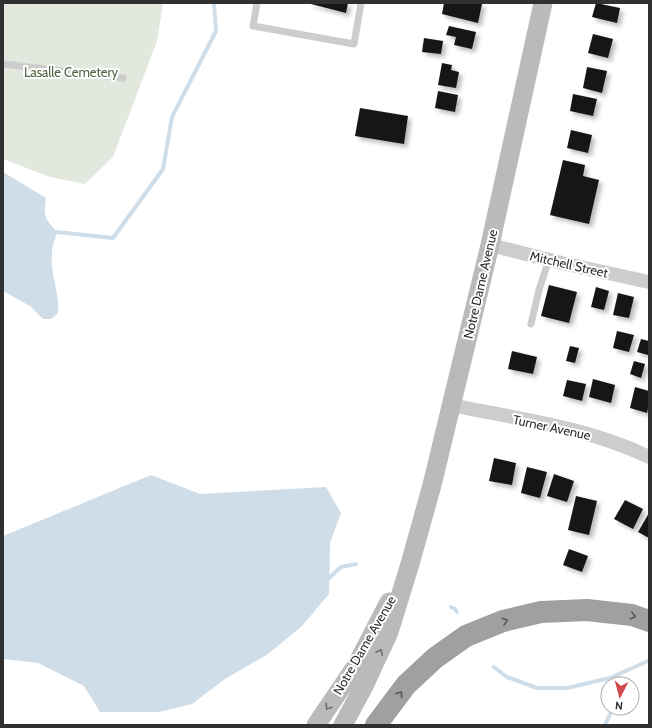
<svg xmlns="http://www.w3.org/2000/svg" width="652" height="728" viewBox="0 0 652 728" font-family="Cabin,sans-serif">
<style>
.green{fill:#e2e8dd}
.water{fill:#cfdde8}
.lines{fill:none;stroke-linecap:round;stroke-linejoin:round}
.stream{stroke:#cfdde8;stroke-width:4}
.building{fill:#171717;filter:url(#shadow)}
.service{stroke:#cdcdcd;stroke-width:7}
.minor{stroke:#cdcdcd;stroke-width:14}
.secondary{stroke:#bababa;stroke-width:19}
.trunk{stroke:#a0a0a0;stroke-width:22}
.oneway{stroke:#575757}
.oneway2{stroke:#6e6e6e}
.labels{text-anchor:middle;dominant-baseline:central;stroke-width:4;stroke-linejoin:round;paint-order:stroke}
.park-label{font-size:13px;fill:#516643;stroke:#fff}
.street-label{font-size:13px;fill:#303030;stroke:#fff}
</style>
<defs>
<filter id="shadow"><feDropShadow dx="3.5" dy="3.5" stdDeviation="2" flood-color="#0004"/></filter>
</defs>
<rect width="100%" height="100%" fill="#fff"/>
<!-- green -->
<path class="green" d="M3,3H163L157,41L113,157L85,184L50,177L3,159Z"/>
<!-- water -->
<g class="water">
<path d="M3,172L46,198C43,216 45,219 57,232C55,239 52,247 52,254C50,274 60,293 58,313L51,319H43L30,306L3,291Z"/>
<path d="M151,475L200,494L326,487L341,513L330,543L329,594L302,626L268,654L225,679L192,704L159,712H100L84,686L38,663L3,659V536Z"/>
</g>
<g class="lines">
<!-- stream -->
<g class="stream">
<path d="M57,232L113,238L163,169L172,117L216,31L214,3"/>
<path d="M326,581L341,567L356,564"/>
<path d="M451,607L455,609L457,612"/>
<path d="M494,667L507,677L537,688H567L610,678L648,661"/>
<path d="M605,725L613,708"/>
</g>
</g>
<!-- building -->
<g class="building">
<path d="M307,3H348L346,13Z"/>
<path d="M444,3H477L482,4L478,23L442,14Z"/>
<path d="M596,3L620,8L617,23L592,17Z"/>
<path d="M449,26L476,32L472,49L454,45L456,37L446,35Z"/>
<path d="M593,34L613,39L608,58L588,53Z"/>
<path d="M424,38L443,41L441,54L422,52Z"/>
<path d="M442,63L452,65L451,70L459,72L456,88L438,85Z"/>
<path d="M587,67L607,71L602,93L583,88Z"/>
<path d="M438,91L458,95L455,112L435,108Z"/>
<path d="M573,94L597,99L593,116L570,111Z"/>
<path d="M360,108L408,116L404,144L355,136Z"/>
<path d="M571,130L592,135L588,153L567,148Z"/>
<path d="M563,160L585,165L583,176L599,180L589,224L550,215Z"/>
<path d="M549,285L577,292L569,323L541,316Z"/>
<path d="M596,287L609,291L604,310L591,307Z"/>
<path d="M618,293L634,297L629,318L613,315Z"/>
<path d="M617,331L634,335L629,352L613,348Z"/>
<path d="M641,339L649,341L648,355L637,352Z"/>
<path d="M570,346L579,348L575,363L566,361Z"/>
<path d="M512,351L537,357L533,374L508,369Z"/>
<path d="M634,361L645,364L641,378L630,374Z"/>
<path d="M593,379L615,385L611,403L589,397Z"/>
<path d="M567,380L586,384L582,401L563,396Z"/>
<path d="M635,387L649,391V404L647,413L630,408Z"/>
<path d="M494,458L516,463L512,485L489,481Z"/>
<path d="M527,467L547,472L540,498L521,493Z"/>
<path d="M554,474L574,481L567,502L547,496Z"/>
<path d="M576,496L597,501L589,535L568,530Z"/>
<path d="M625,500L643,509L633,529L614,519Z"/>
<path d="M649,513V538L638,532Z"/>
<path d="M569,549L588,556L582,572L563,565Z"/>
</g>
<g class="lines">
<!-- service -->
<g class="service">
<path d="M257,3L253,26L354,44L361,3"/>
<path d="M3,64L123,78"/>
<path d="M531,324L539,290L549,259"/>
</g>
<!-- minor -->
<g class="minor">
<path d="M490,245L562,263L649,282"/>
<path d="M451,405C518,419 587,427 649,457"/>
</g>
<!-- secondary -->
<g class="secondary">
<path d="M316,725L356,666L389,602"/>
<path d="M343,725L364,686L389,632L410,564L432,485L490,245L543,3"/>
</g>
<!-- trunk -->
<path class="trunk" d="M376,725L406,685L435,658L466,636L503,621L541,612L587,610L632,615L649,621"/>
</g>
<!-- one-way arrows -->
<defs><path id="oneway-chevron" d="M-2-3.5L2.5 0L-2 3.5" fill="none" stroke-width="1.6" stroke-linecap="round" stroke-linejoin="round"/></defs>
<g class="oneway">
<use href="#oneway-chevron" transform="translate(633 616) rotate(13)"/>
<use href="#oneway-chevron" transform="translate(505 621) rotate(-16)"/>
<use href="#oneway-chevron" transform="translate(400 694) rotate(-53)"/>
</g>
<g class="oneway2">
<use href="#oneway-chevron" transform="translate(380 652) rotate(-65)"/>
<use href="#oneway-chevron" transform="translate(328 707) rotate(124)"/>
</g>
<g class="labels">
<!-- park labels -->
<g class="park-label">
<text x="71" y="72">Lasalle Cemetery</text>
</g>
<!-- street labels -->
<g class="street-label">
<text transform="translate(569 264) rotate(13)">Mitchell Street</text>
<text transform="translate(480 284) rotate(-77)">Notre Dame Avenue</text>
<text transform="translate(552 427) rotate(12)">Turner Avenue</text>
<text transform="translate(364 645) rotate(-60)">Notre Dame Avenue</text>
</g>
</g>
<!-- border -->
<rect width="652" height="728" fill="none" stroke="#303030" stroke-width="8"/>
<!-- north arrow -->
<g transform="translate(620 696) rotate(186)"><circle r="19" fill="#ffffff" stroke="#acacac"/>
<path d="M0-3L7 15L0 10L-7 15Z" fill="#cf494d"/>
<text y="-6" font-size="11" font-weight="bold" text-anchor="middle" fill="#303030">N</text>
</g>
</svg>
